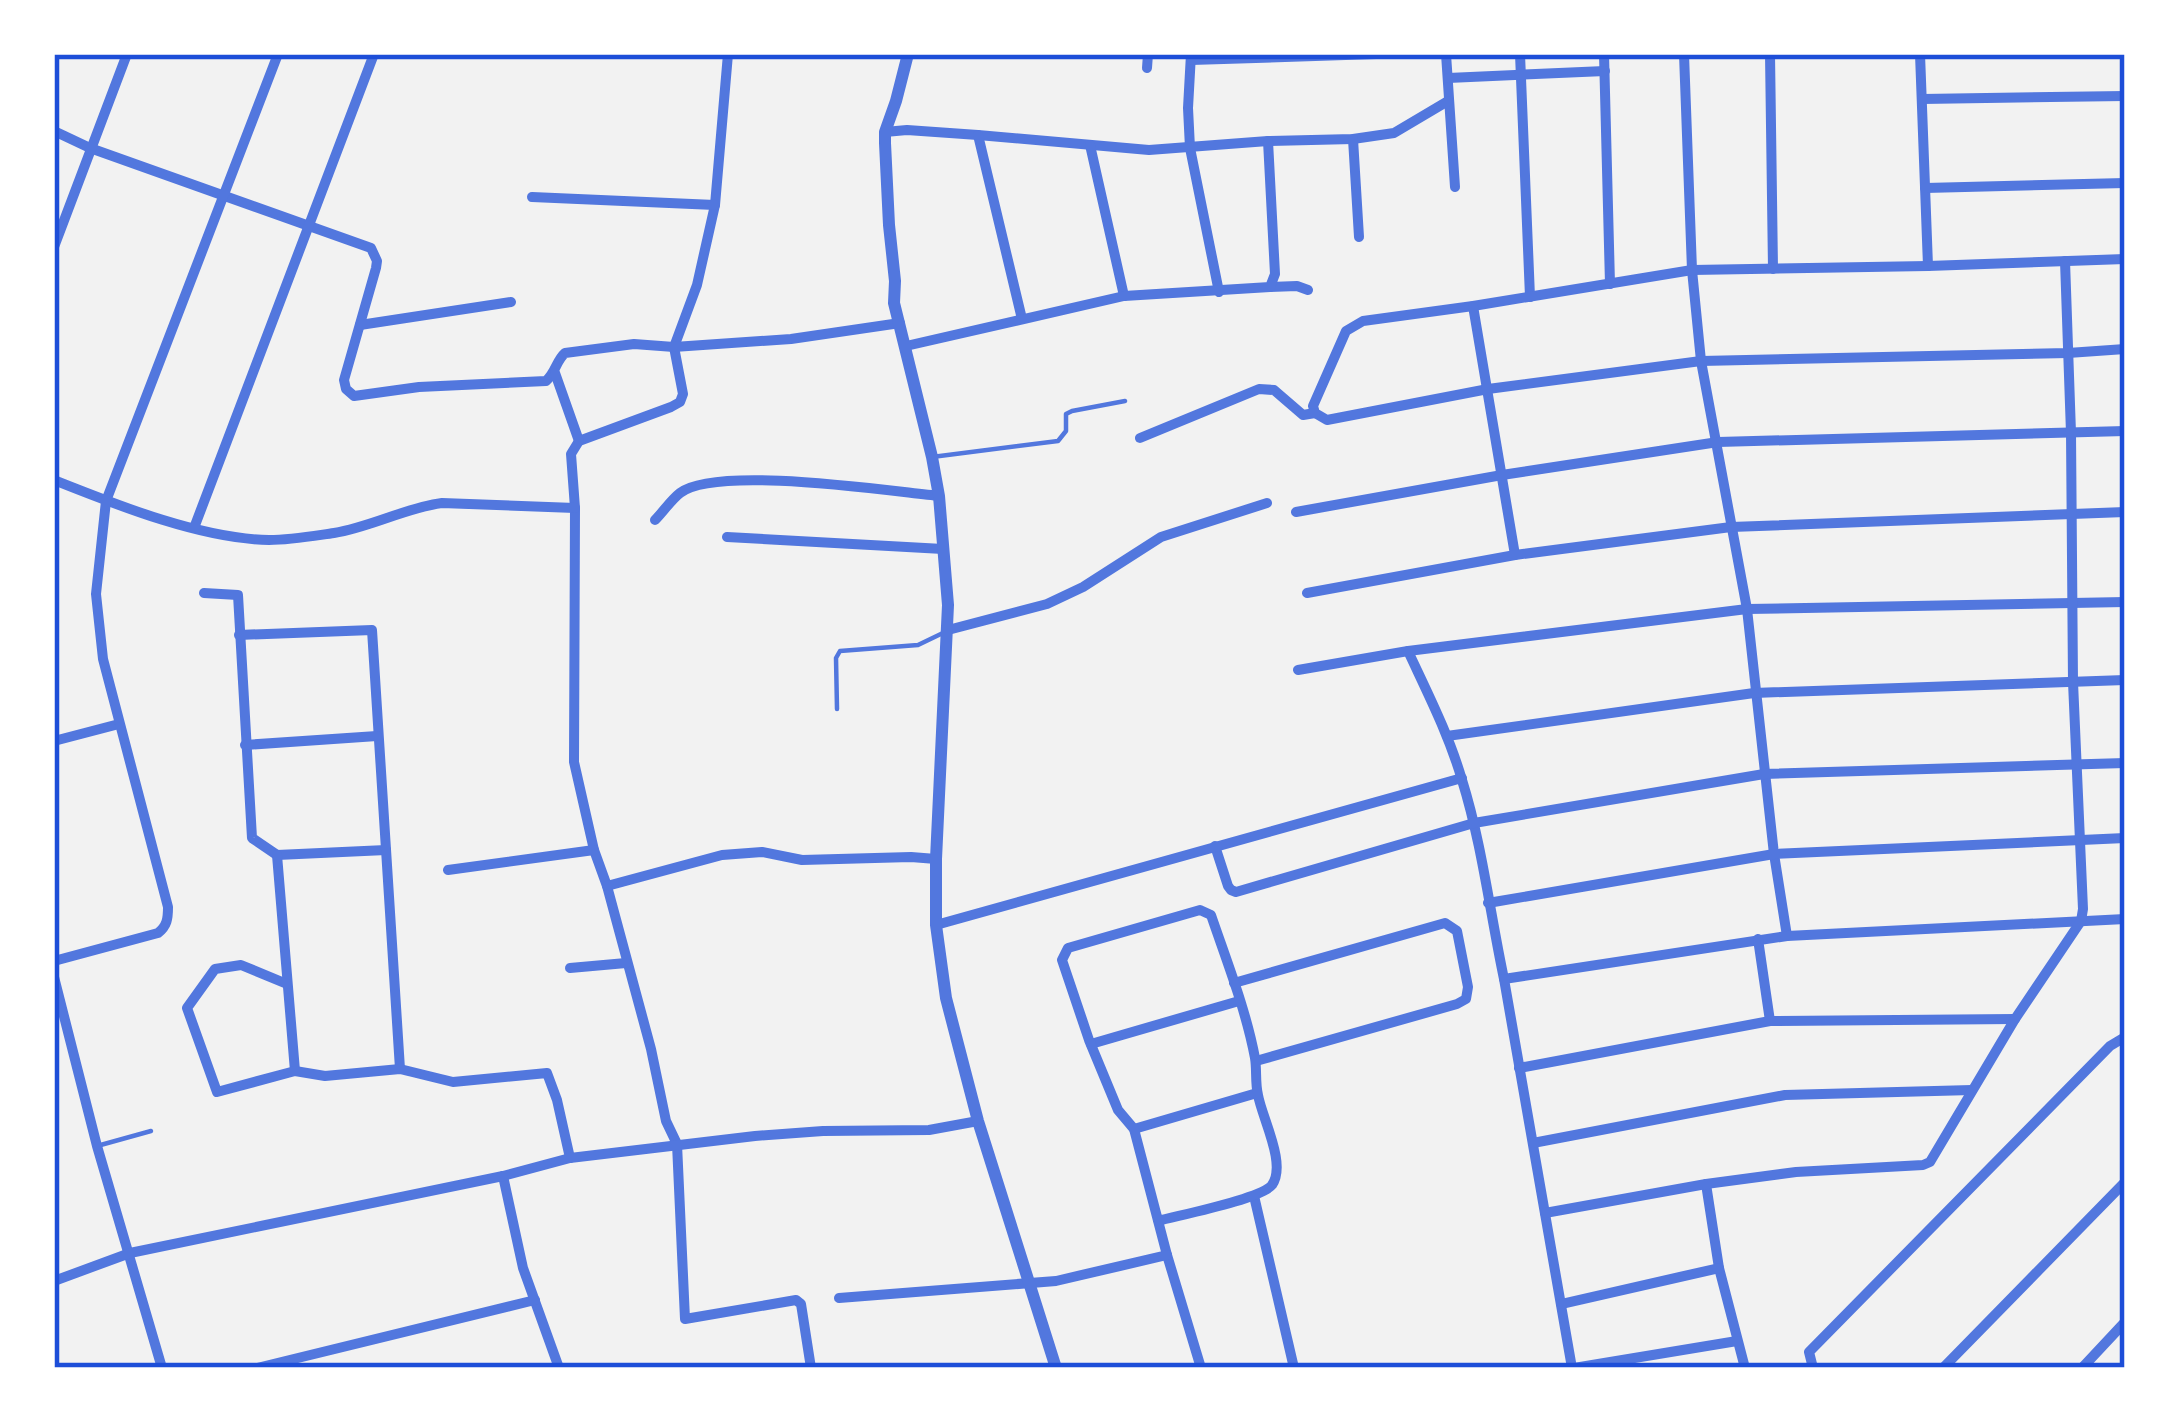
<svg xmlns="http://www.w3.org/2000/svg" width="2179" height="1422" viewBox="0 0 2179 1422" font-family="'Work Sans',sans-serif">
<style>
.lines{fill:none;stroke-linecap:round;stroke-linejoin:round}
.service{stroke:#5277de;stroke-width:4.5}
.minor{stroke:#5277de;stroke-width:10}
.tertiary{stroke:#5277de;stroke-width:12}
.neatline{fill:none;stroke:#1d4ed8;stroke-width:4.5}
</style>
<rect width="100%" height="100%" fill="#f2f2f2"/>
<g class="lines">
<!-- service -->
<g class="service">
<path d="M932,457L1058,441L1066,431V414L1072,411L1125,401"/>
<path d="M837,709L836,658L840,651L918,645L945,632"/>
<path d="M97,1146L151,1131"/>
</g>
<!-- minor -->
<g class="minor">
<path d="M728,54L715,205L697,285L674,347L683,394L680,402L671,407L579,441L571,454L575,508L574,762L594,850L607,886L651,1049L666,1121L677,1144L685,1319L796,1300L801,1304L811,1368"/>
<path d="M1191,54L1188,108L1190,148L1219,292"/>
<path d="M1446,54L1455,187"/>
<path d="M1520,54L1530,297"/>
<path d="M1604,54L1610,284"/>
<path d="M1684,54L1692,270L1701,361L1747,609L1774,854L1787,936"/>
<path d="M1770,54L1773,269"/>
<path d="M1920,54L1928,266"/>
<path d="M1191,60L1376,54"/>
<path d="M1147,68L1148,54"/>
<path d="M1448,78L1605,71"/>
<path d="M1922,99L2125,96"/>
<path d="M54,131L90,148L371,248L377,261L376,268L344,380L346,389L354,396L419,387L546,381C556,372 556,361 565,353L634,344L674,347L791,339L900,323"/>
<path d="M885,132L907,130L978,135L1149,150L1268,141L1353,139L1394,133L1448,101"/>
<path d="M978,135L1022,319"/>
<path d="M1353,139L1359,237"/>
<path d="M1090,145L1124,296"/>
<path d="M1925,188L2125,183"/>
<path d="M532,197L715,205"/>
<path d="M54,247L127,54"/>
<path d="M2125,259L1928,266L1692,270L1473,306L1363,321L1346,331L1313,406L1315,413L1327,420L1488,389L1701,361L2068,353L2125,349"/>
<path d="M1270,287L1297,286L1308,290"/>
<path d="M1473,306L1515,555"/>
<path d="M360,325L511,302"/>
<path d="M906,346L1124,296L1270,287L1275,274L1268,141"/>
<path d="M555,373L579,441"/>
<path d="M1140,438L1259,389L1274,390L1303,415L1315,413"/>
<path d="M54,480C117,505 201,539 269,540C291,540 313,536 334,533C371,527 405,508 442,503L575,508"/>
<path d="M1296,512L1502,475L1718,442L2125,431"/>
<path d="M655,520C663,512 671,500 680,493C716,465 888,491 939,496"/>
<path d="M194,528L374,54"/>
<path d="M727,537L943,549"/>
<path d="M204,593L238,595L252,838L277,855L386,850"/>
<path d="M1307,593L1515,555L1731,527L2125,512"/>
<path d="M948,630L1047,604L1083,587L1161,537L1267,503"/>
<path d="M239,635L372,630L400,1069"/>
<path d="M1408,651C1428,694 1449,735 1462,780C1482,844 1490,913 1504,979L1787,936L2125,919"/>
<path d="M1298,670L1408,651L1747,609L2125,602"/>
<path d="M1447,736L1754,693L2125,680"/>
<path d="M54,741L119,724"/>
<path d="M245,745L377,736"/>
<path d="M1215,846L1228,886L1231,890L1236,892L1474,823L1764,774L2125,763"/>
<path d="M277,855L295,1071"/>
<path d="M448,870L594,850"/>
<path d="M607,886L722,855L762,852L802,860L911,857L936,859"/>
<path d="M1488,903L1774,854L2125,838"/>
<path d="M936,925L1462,778"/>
<path d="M1758,939L1770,1021"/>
<path d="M54,961L158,933C167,926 168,919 168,907L103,659L96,594L106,501L278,54"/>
<path d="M570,968L626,963"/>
<path d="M54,977L97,1146L162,1368"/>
<path d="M1504,979L1572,1368"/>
<path d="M1234,983L1445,923L1457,931L1468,987L1466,999L1457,1004L1256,1061"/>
<path d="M287,984L241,965L215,969L187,1008L217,1092L295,1071L325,1076L400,1069L453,1082L547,1073L557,1100L570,1158"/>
<path d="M1091,1044L1239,1001"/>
<path d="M1519,1068L1770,1021L2015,1019"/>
<path d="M1134,1129L1257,1093"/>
<path d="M1533,1143L1785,1095L1972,1090"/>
<path d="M503,1176L523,1268L559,1368"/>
<path d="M1706,1184L1719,1268L1745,1368"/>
<path d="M1254,1196L1294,1368"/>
<path d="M1545,1213L1706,1184L1796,1172L1923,1165L1930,1162L2015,1019L2081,921L2083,909L2073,682L2071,433L2065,261"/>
<path d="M1158,1221C1180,1215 1261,1199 1272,1185C1287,1164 1262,1118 1258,1095C1255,1083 1257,1070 1255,1058C1246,1010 1227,962 1211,915L1200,910L1068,948L1062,960L1089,1040L1118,1110L1134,1129L1167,1255L1201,1368"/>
<path d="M54,1281L130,1253L503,1176L570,1158L755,1136L823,1131L929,1130L978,1121"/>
<path d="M839,1298L1056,1281L1167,1255"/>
<path d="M1561,1304L1719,1268"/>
<path d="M257,1368L535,1300"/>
<path d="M1574,1368L1737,1341"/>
<path d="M1813,1368L1809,1352L2110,1046L2125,1037"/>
<path d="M1943,1368L2125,1182"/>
<path d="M2082,1368L2125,1322"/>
</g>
<!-- tertiary -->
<path class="tertiary" d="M908,54L896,101L885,132V143L889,225L895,281L894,303L932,457L939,496L948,605L936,859V925L946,998L978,1121L1056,1368"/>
</g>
<!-- border -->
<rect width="2179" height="1422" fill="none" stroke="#ffffff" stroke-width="114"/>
<rect x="57" y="57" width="2065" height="1308" class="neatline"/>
</svg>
